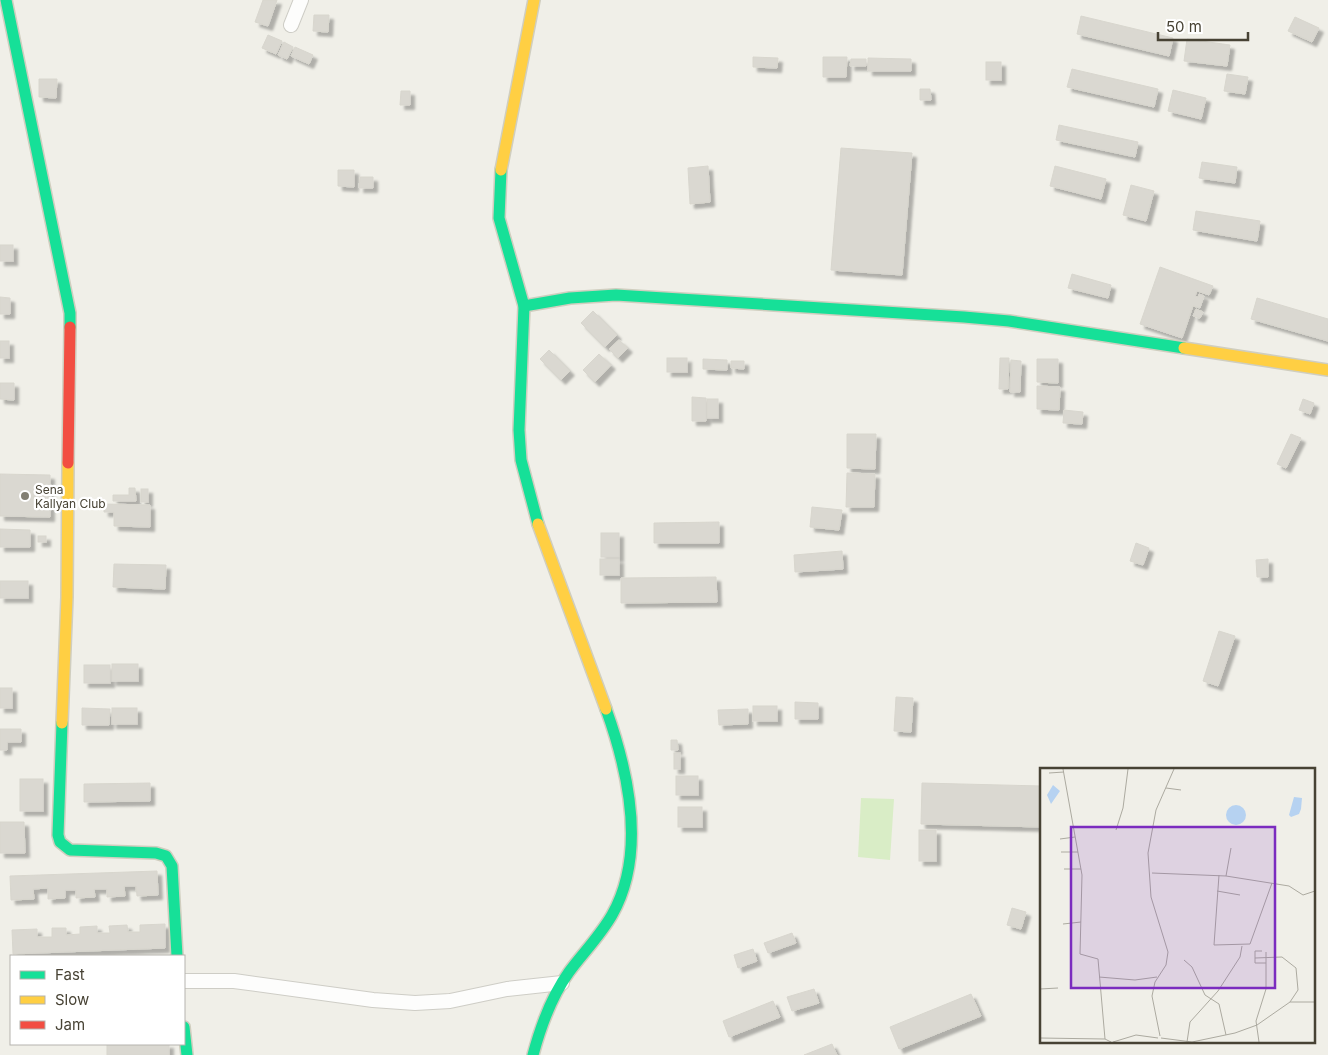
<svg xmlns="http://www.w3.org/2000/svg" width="1328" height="1055" viewBox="0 0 1328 1055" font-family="Inter,sans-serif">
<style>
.green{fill:#d9edc6}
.building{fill:#dad8d1;stroke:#d8d6ce;filter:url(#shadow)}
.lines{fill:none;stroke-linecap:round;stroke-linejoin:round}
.street-casing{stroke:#cecdc6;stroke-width:16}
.fast-casing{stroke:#d0cebf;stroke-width:14}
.slow-casing{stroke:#d0cebf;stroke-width:14}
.jam-casing{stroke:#d0cebf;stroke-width:14}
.street{stroke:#fdfdfc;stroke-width:14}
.fast{stroke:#16e098;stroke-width:11}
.slow{stroke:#ffcf43;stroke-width:11}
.jam{stroke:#f24e42;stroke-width:11}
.poi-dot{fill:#827f73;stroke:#fff;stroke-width:2}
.labels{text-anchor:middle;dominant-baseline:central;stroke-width:4.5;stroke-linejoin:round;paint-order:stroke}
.poi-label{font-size:12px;fill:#474234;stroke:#fff;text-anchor:start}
.inset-road{fill:none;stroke:#acaaa0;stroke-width:1}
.view{fill:#7b2cbf;fill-opacity:0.15;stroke:#7b2cbf;stroke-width:2.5}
.inset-edge{fill:none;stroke:#474234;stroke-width:2.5}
</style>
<defs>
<filter id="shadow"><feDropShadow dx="4.5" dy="4.5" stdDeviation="1" flood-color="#0004"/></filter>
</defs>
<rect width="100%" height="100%" fill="#f0efe8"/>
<!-- green -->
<path class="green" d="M861,798L894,799L890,860L858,857Z"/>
<!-- building -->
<g class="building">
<path d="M263,0H277L268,26L255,22Z"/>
<path d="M314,15H329L328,32L313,31Z"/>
<path d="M1081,16L1173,38L1169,56L1077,34Z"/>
<path d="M1295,17L1319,28L1312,42L1288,31Z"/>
<path d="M268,35L282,41L276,54L262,48Z"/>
<path d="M1187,39L1230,45L1227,66L1184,61Z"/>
<path d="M284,42L293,47L287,59L278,55Z"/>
<path d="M295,47L313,55L309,64L291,56Z"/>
<path d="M753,57L778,58L777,68L753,67Z"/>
<path d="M823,57H847L846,77H823Z"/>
<path d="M868,58L911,59V71H868Z"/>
<path d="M851,59H866V66H850Z"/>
<rect x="986" y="62" width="15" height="18"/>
<path d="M1072,69L1158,89L1154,107L1067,87Z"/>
<path d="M1227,74L1248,77L1245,94L1224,91Z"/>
<path d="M39,79H57L56,98L39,97Z"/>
<path d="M920,89H930L931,100H920Z"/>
<path d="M1173,90L1206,98L1201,119L1168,111Z"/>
<path d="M401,91H410V105H400Z"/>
<path d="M1059,125L1138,142L1135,157L1056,140Z"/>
<path d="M841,148L912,153L902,275L831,270Z"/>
<path d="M1202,162L1237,167L1235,183L1199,178Z"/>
<path d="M708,166L710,202L690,204L688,168Z"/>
<path d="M1055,166L1106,179L1101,199L1050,186Z"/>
<path d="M338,170H354V187L338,186Z"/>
<path d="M360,177H373V188H359Z"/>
<path d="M1131,185L1154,191L1146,221L1123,215Z"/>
<path d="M1196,211L1260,221L1257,241L1193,230Z"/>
<rect x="0" y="245" width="13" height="16"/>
<path d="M1160,267L1213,286L1209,295L1197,291L1195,296L1198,297L1199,294L1204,296L1200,308L1193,306L1182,338L1140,324Z"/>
<path d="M1072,274L1111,285L1108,298L1068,288Z"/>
<path d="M0,297L10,298V314H0Z"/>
<path d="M1257,298L1328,319V341L1251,319Z"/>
<path d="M1196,309L1203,312L1200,318L1193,316Z"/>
<path d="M593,311L617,335L605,347L581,323Z"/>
<path d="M619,340L628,348L618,358L609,349Z"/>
<rect x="0" y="341" width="9" height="17"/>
<path d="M549,350L570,371L561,380L540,359Z"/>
<path d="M599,354L611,365L595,382L583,370Z"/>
<rect x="667" y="358" width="20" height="14"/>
<path d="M1000,358H1009L1008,389H999Z"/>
<path d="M703,359L727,360V370L703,369Z"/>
<path d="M1037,359H1058V383L1037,382Z"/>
<path d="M1011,360L1021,361L1020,392H1010Z"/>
<path d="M731,361H744V369L731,368Z"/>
<path d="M0,383H14V400L0,399Z"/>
<path d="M1037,386L1060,387L1059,410L1037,409Z"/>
<path d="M692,397L706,398V421H692Z"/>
<rect x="707" y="399" width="11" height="19"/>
<path d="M1303,399L1314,403L1310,414L1299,410Z"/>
<path d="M1064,410L1083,412L1082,424L1063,423Z"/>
<path d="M847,434H876L875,469L847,468Z"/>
<path d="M1291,434L1301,438L1286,468L1277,464Z"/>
<path d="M847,473L875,474L874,507H846Z"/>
<path d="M0,474L50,475V517L0,516Z"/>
<path d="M129,488H135L136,501H113V495H129Z"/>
<rect x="141" y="489" width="7" height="13"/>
<path d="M104,504L150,505V527L114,526V512H104Z"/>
<path d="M812,507L842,510L839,530L810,527Z"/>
<path d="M719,522V543H654V523Z"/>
<path d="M0,529L30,530V547H0Z"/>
<rect x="601" y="533" width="18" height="24"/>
<rect x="38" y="536" width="8" height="6"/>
<path d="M1136,543L1149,548L1143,565L1130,561Z"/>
<path d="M842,551L843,569L795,572L794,555Z"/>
<rect x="600" y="559" width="19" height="16"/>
<path d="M1268,559V577H1257L1256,560Z"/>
<path d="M114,564L166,565L165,589L113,587Z"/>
<path d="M716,577L717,602L621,603V578Z"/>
<rect x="0" y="581" width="28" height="17"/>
<path d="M1219,631L1235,636L1218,686L1203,681Z"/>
<rect x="112" y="664" width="26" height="17"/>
<rect x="84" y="665" width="26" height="18"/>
<rect x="0" y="688" width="12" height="20"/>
<path d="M896,697L913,698L911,732L894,731Z"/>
<path d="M795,702L818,703V719H795Z"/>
<rect x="753" y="706" width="24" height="15"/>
<path d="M82,708L110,709L109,725H82Z"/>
<rect x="112" y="708" width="25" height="16"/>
<path d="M748,709V724L719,725L718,710Z"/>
<path d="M0,729H21V742H7V750H0Z"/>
<path d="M671,740H677L678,750H671Z"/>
<rect x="674" y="753" width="6" height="16"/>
<rect x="676" y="776" width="22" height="19"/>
<rect x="20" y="779" width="23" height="32"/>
<path d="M150,783V801L84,802V784Z"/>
<path d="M922,783L1042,786V827L921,824Z"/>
<rect x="678" y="807" width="24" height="20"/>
<path d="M0,822H24L25,853H0Z"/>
<rect x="919" y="830" width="17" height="31"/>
<path d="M157,871L158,895L137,896L136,886H124L125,896L107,897V889H94L95,897L76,898V890H65V898L48,899V888L33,889L34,899L11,900L10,876Z"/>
<path d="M1012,908L1026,912L1021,929L1007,925Z"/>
<path d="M165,924V948L13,954L12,930L37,929V937H52V928H66V935L80,934V927L97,926V933H110L109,926L127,925L128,932H140V925Z"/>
<path d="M792,933L796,943L768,953L764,943Z"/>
<path d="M753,949L757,961L738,968L734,955Z"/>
<path d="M814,989L819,1003L792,1011L787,997Z"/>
<path d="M971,994L981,1016L899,1049L890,1027Z"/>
<path d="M773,1001L780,1017L729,1037L723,1021Z"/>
<rect x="107" y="1044" width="62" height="11"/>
<path d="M832,1044L837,1055H804Z"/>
</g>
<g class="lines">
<defs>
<g id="street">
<path d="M291,25L301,0"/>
<path d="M184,981H234L373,1000L415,1003L450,1001L507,989L562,983"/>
</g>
<g id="fast">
<path d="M6,0L70,313V327"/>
<path d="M501,170L499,218L524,306L519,430L521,460L538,524"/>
<path d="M524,306L570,298L616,295L964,317L1009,321L1184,348"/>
<path d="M62,723L58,835L60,842L70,850L156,853L166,856L172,866L177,956"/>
<path d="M184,1027L187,1055"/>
<path d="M533,1055C541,1025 551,997 569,972C583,953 600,936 612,915C647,853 628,770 606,709"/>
</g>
<g id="slow">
<path d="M501,170L534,0"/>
<path d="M1184,348L1328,370"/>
<path d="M538,524L606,709"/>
<path d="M62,723L67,597L68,463"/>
</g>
<path id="jam" d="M68,463L70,327"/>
</defs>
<!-- street casing -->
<use href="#street" class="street-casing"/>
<!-- fast casing -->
<use href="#fast" class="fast-casing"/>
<!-- slow casing -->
<use href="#slow" class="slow-casing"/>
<!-- jam casing -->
<use href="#jam" class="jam-casing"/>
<!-- street -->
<use href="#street" class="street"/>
<!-- fast -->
<use href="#fast" class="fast"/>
<!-- slow -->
<use href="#slow" class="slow"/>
<!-- jam -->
<use href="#jam" class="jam"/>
</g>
<!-- markers -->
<circle class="poi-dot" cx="25" cy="496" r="5"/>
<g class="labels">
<!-- poi labels -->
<g class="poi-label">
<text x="35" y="489">Sena<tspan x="35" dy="14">Kallyan Club</tspan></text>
</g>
</g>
<!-- overview -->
<g transform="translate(1040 768)">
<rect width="275" height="275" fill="#f0efe8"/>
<path d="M13,17L20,23L11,36L7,27ZM254,29L262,30L261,41L259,46L251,49L249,47ZM186 47a10 10 0 1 1 20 0a10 10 0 1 1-20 0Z" fill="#b6d2f1"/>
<path class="inset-road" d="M23,1L42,107L40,186L58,191L65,271M9,5L24,4M126,20L141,22M76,62L83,40L88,1M20,71L35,69M21,84H38M24,101H41M112,105L186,108L249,118L263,127L275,123M179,107L174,177L210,176L232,115M186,108L191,80M177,123L200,127M23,156L41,154M222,183H215V195H226M215,190L242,189L256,200L258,222L250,234M144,192L152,199L165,227L179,236L186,267M59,209L95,212L117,209M0,221L18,220M120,268L112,228L115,214L126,197L128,184L111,129L108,85L116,42L134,1M0,270L65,271L71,274M121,270L152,274L195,265L217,257L250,234H275M73,274L96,267L118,270M147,274L150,254L178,223L200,189L202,178M219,274L216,253L226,221V184"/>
<path class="view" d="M31,59H235V220H31Z"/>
<rect width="275" height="275" class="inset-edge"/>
</g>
<!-- legend -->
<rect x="10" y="955" width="175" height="90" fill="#ffffff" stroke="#b5b3ae"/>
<rect x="20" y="971" width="25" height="8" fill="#16e098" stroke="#b5b3ae"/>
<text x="55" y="980" font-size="15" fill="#474234">Fast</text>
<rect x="20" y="996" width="25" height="8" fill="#ffcf43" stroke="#b5b3ae"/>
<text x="55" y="1005" font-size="15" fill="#474234">Slow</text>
<rect x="20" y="1021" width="25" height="8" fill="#f24e42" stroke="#b5b3ae"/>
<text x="55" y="1030" font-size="15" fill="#474234">Jam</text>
<!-- scale -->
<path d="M1158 32v8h90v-8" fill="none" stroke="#474234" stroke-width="2.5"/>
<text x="1166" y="32" font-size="15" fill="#474234" stroke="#ffffff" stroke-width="4" paint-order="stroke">50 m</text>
</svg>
